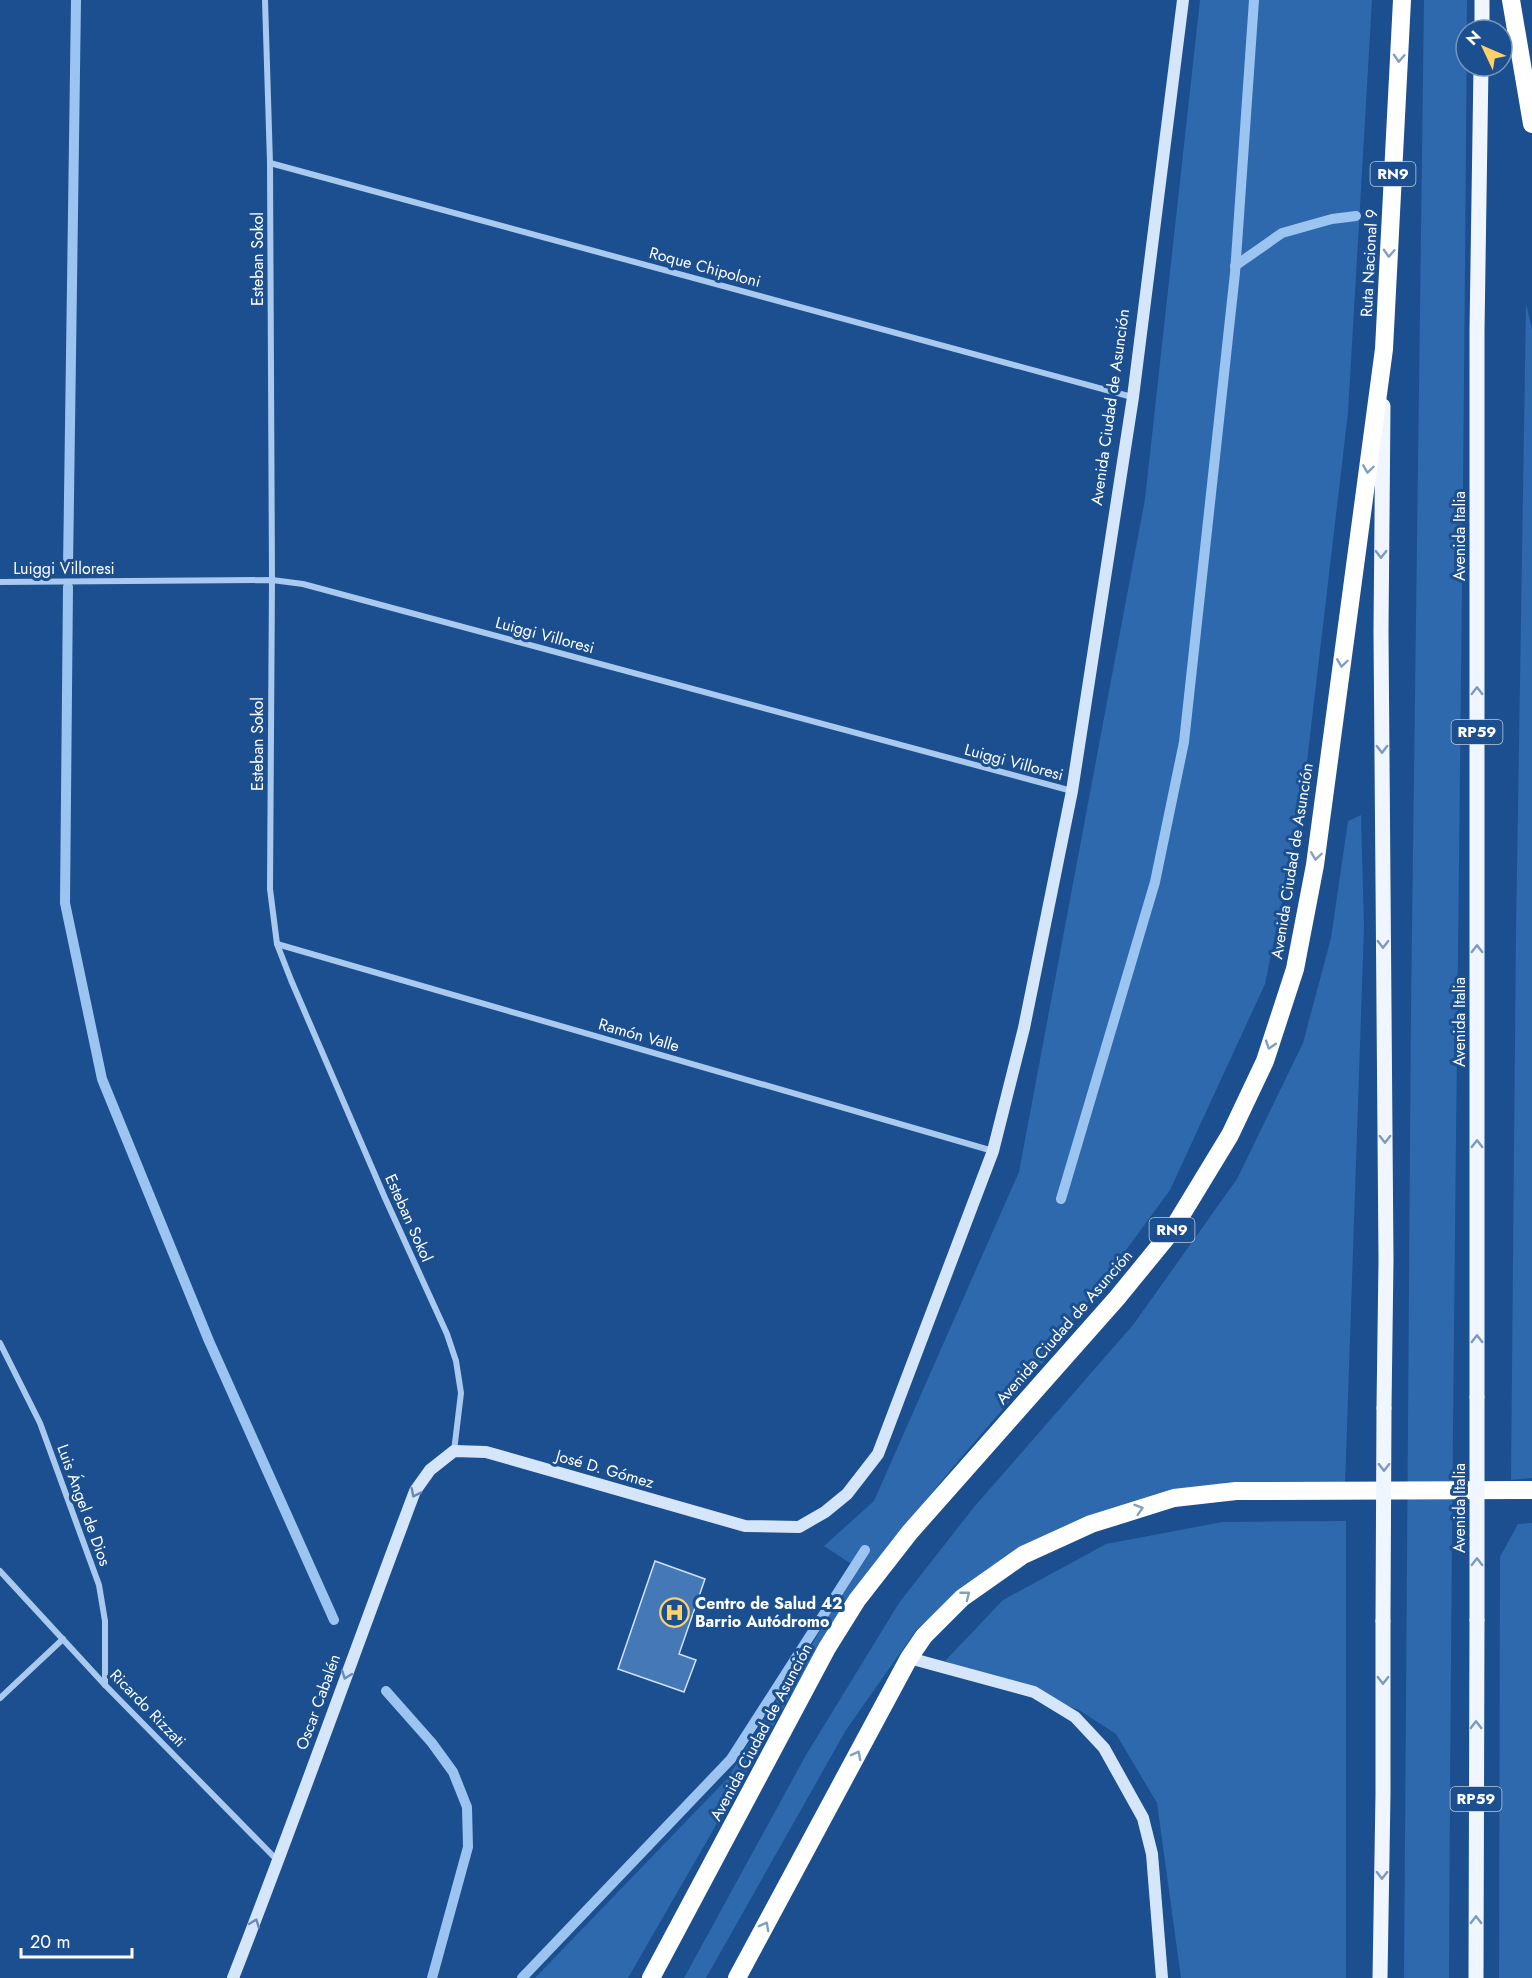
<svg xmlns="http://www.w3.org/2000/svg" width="1532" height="1978" viewBox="0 0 1532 1978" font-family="Jost,sans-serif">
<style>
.green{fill:#2e69ad}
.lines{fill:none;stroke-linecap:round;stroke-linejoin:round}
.stream{stroke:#9cc4f0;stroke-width:10}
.building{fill:#4478b7;stroke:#cfe3fa;stroke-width:1.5}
.street{stroke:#a9c9ee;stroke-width:6}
.secondary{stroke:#d6e6fa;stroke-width:12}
.primary{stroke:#f0f6ff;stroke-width:15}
.highway{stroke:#fff;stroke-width:18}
.primary-bridge{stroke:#f0f6ff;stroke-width:15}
.oneway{stroke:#829ec1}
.oneway2{stroke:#7b9ac1}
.oneway3{stroke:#668bba}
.labels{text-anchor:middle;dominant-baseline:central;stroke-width:6;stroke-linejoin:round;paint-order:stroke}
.shield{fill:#1b4f8f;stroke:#bbcadd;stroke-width:1.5}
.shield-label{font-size:15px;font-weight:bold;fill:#fff}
.street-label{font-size:16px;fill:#fff;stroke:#1b4f8f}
.poi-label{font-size:16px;font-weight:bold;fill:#fff;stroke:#1b4f8f;text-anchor:start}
</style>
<rect width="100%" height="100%" fill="#1b4f8f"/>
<!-- green -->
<g class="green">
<path d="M1200,0H1372L1348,413L1302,804L1265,984L1170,1190L1047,1358L959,1460L895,1538L834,1620L628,1978H535L726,1780L809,1650L856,1567L824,1546L874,1501L1019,1172L1145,499Z"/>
<path d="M1424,0H1467C1463,655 1452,1319 1449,1978H1404L1411,1007Z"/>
<path d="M1526,304L1532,329V1478L1511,1480L1516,932Z"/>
<path d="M1361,815L1364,927L1345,1486L1156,1499L1006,1557L917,1629L846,1730L706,1978H684L806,1755L899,1603L974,1507L1133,1325L1237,1179L1303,1043L1331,938L1348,821Z"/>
<path d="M1346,1521V1978H1181L1157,1803L1116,1734L1079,1710L945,1661L1003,1600L1106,1544L1222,1522Z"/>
<path d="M1532,1523V1978H1499L1500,1557L1518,1524Z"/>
</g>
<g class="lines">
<!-- stream -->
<g class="stream">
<path d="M1235,266L1282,233L1332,219L1356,216"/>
<path d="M68,568L76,0"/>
<path d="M68,587L65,903L102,1079L209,1341L334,1620"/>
<path d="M1061,1199L1155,882L1184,742L1235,273L1254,0"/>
<path d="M386,1691L432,1743L453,1772L467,1807L468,1847L432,1978"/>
<path d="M522,1978L731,1759L865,1550"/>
</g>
</g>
<!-- building -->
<path class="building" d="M655,1561L705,1579L679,1654L696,1660L684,1692L618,1669Z"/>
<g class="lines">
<!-- street -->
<g class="street">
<path d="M265,0L270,163L272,580L270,889L277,944L291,980L385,1198L447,1334L456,1361L461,1393L454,1451"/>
<path d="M270,163L1132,397"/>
<path d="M0,582L272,580L303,584L1072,791"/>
<path d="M277,944L993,1151"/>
<path d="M0,1343L40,1423L99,1585L105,1621V1685"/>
<path d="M0,1571L105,1685L278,1861"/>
<path d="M0,1698L63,1639"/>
</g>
<!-- secondary -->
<g class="secondary">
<path d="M909,1658L1034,1692L1075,1717L1104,1748L1143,1818L1152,1854L1162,1978"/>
<path d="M233,1978C296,1817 354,1653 415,1491L430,1470L454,1451L486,1452L745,1526L799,1527L825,1512L847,1494L878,1454L993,1151L1024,1028L1072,791L1133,397L1183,0"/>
</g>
<!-- primary -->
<g class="primary">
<path d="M1482,30V0"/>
<path d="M1383,406L1381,631L1386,1260L1384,1408"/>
<path d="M1477,1397V331L1481,66"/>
<path d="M1380,1978L1383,1794V1621"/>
<path d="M1476,1978L1477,1620"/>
</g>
<!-- highway -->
<g class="highway">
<path d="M1511,0L1532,124"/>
<path d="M651,1978L827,1648L857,1600L910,1532L1117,1298L1171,1232L1230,1135L1265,1061L1295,969L1315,865L1384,349L1402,0"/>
<path d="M737,1978L909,1658L924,1636L962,1598L1023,1555L1091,1524L1174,1498L1236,1491L1532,1490"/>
</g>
<!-- primary-bridge -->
<g class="primary-bridge">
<path d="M1477,1397V1620"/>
<path d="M1383,1621L1384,1408"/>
</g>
</g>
<!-- one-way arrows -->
<defs><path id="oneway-chevron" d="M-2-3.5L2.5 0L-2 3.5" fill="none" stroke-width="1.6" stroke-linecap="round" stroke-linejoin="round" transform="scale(1.5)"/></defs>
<g class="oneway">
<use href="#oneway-chevron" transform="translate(1399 58) rotate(93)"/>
<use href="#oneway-chevron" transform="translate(1389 253) rotate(93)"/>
<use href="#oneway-chevron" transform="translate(1368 469) rotate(98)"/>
<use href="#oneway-chevron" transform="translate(1342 663) rotate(98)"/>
<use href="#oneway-chevron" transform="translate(1316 856) rotate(98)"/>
<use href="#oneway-chevron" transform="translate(1270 1045) rotate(108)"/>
<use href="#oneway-chevron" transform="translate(1139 1509) rotate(-17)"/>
<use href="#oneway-chevron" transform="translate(966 1595) rotate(-38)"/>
<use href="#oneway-chevron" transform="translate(857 1755) rotate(-62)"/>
<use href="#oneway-chevron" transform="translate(765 1926) rotate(-62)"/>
</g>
<g class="oneway2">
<use href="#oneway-chevron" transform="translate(1381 554) rotate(91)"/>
<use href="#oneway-chevron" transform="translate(1477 691) rotate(-90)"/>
<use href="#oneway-chevron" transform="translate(1382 749) rotate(90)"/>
<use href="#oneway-chevron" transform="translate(1383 944) rotate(90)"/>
<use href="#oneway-chevron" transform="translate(1477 949) rotate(-90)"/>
<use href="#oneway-chevron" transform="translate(1385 1139) rotate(90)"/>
<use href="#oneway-chevron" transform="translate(1477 1144) rotate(-90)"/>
<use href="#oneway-chevron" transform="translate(1477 1339) rotate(-90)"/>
<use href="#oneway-chevron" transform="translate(1384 1467) rotate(90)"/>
<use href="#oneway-chevron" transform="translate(1477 1562) rotate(-90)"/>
<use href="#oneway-chevron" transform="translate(1383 1680) rotate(90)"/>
<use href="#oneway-chevron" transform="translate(1476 1725) rotate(-90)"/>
<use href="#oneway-chevron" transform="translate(1382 1875) rotate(91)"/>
<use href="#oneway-chevron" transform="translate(1476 1920) rotate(-90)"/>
</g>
<g class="oneway3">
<use href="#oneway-chevron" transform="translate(415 1493) rotate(116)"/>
<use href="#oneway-chevron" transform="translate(346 1675) rotate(110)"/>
<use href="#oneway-chevron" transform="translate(255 1923) rotate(-69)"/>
</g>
<!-- icons -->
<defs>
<symbol id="hospital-ring" viewBox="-11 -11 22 22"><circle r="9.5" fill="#1b4f8f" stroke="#ffd166" stroke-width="1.5"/><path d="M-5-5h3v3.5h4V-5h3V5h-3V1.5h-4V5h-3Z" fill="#ffd166"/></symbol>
</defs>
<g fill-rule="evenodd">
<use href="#hospital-ring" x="658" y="1596" width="33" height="33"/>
</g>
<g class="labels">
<!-- shield labels -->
<g class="shield">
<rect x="1370.5" y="162" width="45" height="24" rx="4.5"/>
<rect x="1451.5" y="720" width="51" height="24" rx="4.5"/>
<rect x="1149.5" y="1218" width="45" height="24" rx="4.5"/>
<rect x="1450.5" y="1787" width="51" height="24" rx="4.5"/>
</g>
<g class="shield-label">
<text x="1393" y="174">RN9</text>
<text x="1477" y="732">RP59</text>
<text x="1172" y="1230">RN9</text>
<text x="1476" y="1799">RP59</text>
</g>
<!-- street labels -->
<g class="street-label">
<text transform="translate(257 259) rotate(-90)">Esteban Sokol</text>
<text transform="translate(1369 263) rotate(-87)">Ruta Nacional 9</text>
<text transform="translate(705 267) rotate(15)">Roque Chipoloni</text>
<text transform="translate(1110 407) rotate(-82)">Avenida Ciudad de Asunción</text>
<text transform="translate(1459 536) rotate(-90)">Avenida Italia</text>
<text x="64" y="568">Luiggi Villoresi</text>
<text transform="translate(545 635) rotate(15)">Luiggi Villoresi</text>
<text transform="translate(257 744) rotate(-90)">Esteban Sokol</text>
<text transform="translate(1014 762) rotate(15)">Luiggi Villoresi</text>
<text transform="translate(1292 861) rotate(-81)">Avenida Ciudad de Asunción</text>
<text transform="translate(1459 1022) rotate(-90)">Avenida Italia</text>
<text transform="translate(639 1035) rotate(16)">Ramón Valle</text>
<text transform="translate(409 1218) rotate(66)">Esteban Sokol</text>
<text transform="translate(1064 1327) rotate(-49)">Avenida Ciudad de Asunción</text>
<text transform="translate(605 1469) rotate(16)">José D. Gómez</text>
<text transform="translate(84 1505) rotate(70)">Luis Ángel de Dios</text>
<text transform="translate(1459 1508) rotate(-90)">Avenida Italia</text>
<text transform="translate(318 1702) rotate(-70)">Oscar Cabalén</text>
<text transform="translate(148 1708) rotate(46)">Ricardo Rizzati</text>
<text transform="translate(761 1732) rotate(-62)">Avenida Ciudad de Asunción</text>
</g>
<!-- poi labels -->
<g class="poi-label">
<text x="695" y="1603">Centro de Salud 42<tspan x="695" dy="18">Barrio Autódromo</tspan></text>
</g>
</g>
<!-- north arrow -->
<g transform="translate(1484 48) rotate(314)"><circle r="28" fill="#1b4f8f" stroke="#7695bc" stroke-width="1.5"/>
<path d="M0-4.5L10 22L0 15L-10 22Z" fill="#ffd166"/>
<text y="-9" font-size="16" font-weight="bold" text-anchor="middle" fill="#ffffff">N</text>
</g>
<!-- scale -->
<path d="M21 1948v9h111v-9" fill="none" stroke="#ffffff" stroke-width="3"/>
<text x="30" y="1948" font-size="18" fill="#ffffff" stroke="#1b4f8f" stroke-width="4.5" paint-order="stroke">20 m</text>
</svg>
